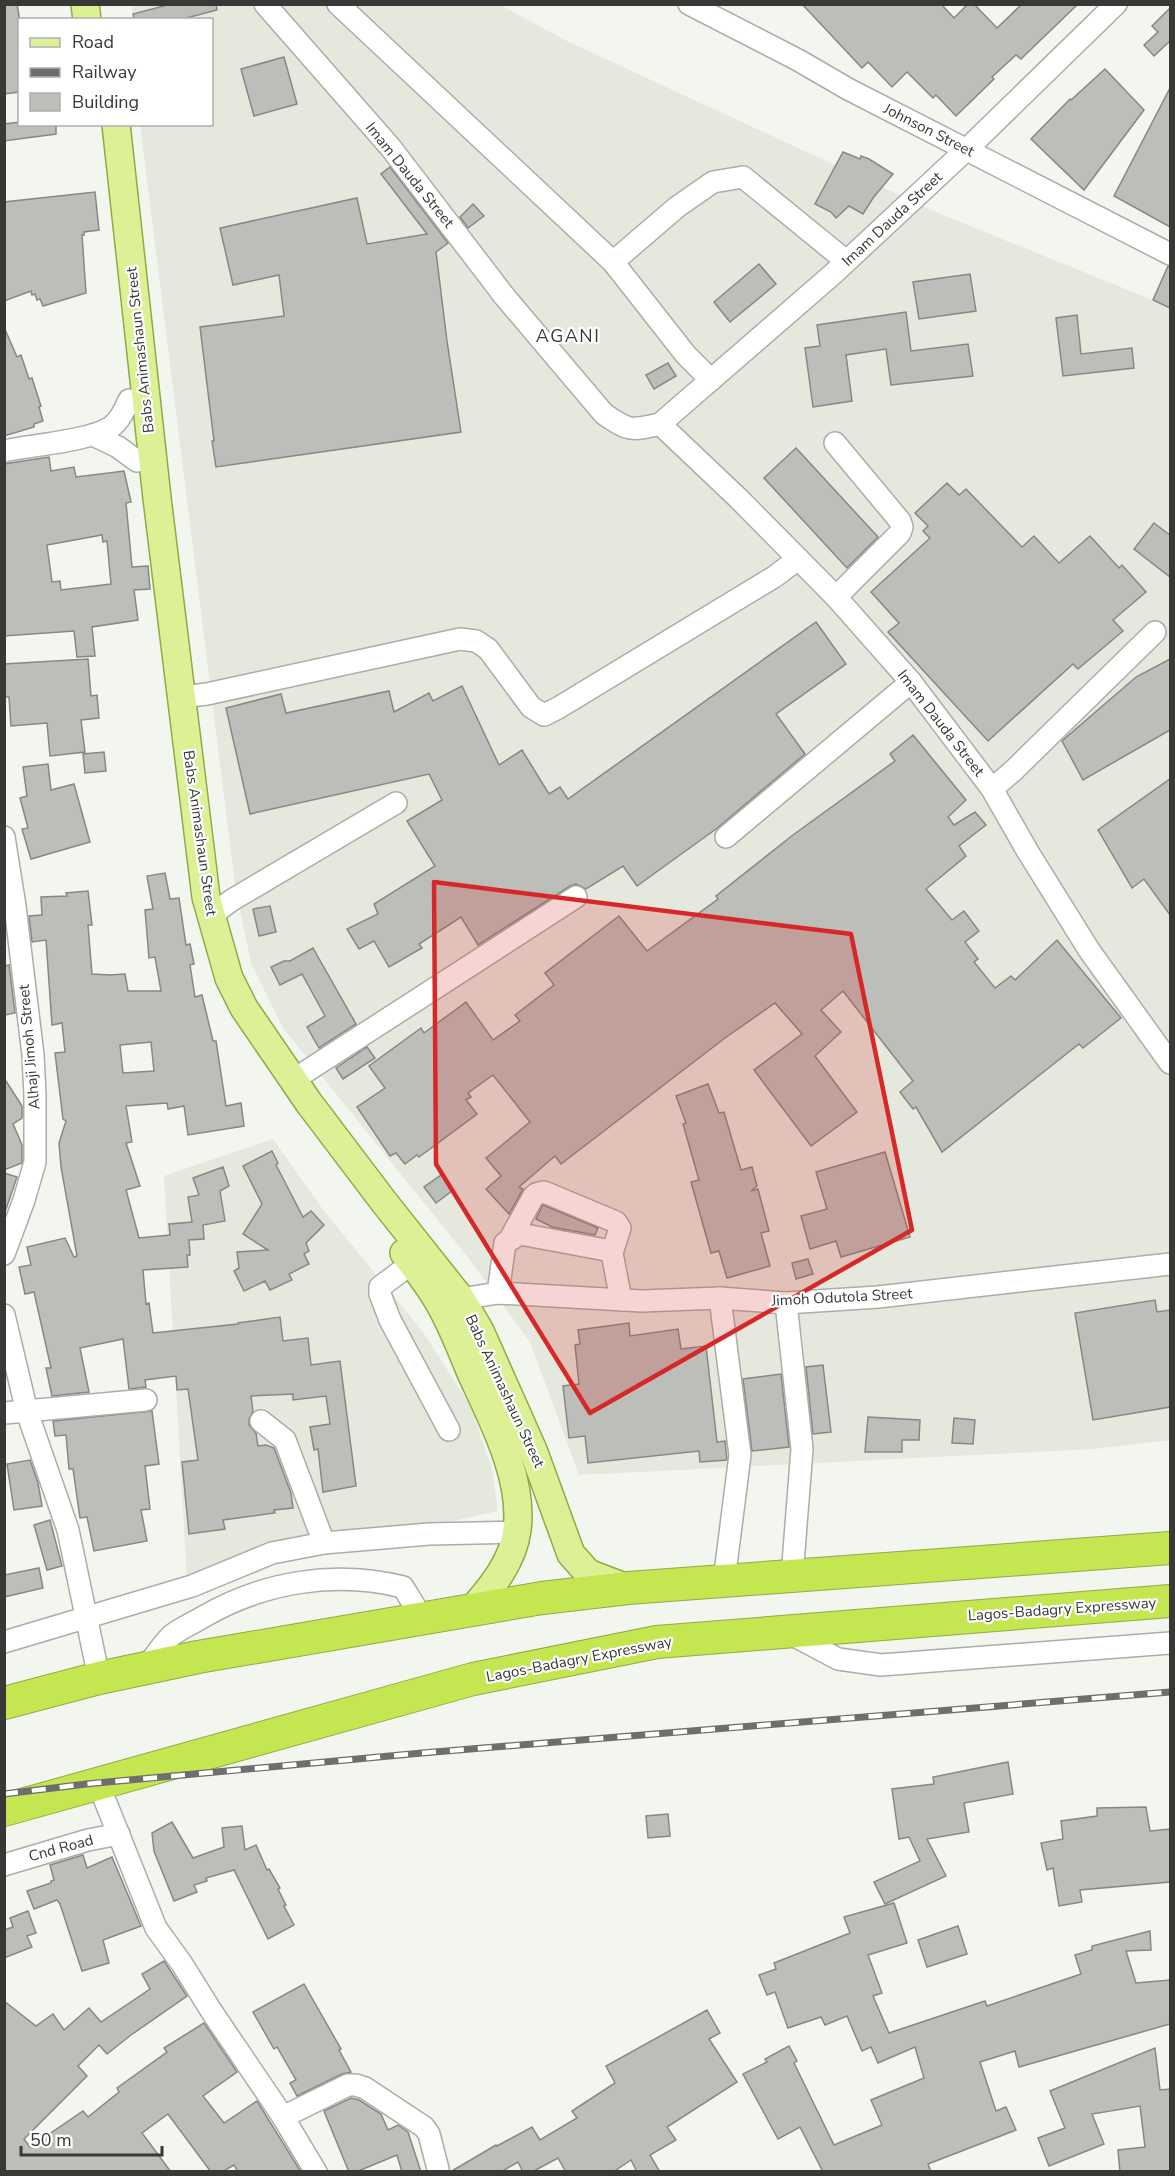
<svg xmlns="http://www.w3.org/2000/svg" width="1175" height="2176" viewBox="0 0 1175 2176" font-family="'Nunito Sans',sans-serif">
<style>
.built{fill:#e5e9dd}
.building{fill:#bcbeb9;stroke:#878883;stroke-width:1.5;fill-rule:evenodd}
.lines{fill:none;stroke-linecap:round;stroke-linejoin:round}
.minor-casing{stroke:#abada8;stroke-width:24}
.major-casing{stroke:#93a947;stroke-width:30}
.highway-casing{stroke:#93a947;stroke-width:34}
.minor{stroke:#fff;stroke-width:21}
.major{stroke:#dcf096;stroke-width:27}
.highway{stroke:#c4e650;stroke-width:32}
.rail-casing{stroke:#6e6f6c;stroke-width:7}
.rail{stroke:#fff;stroke-width:4.5;stroke-dasharray:14;stroke-linecap:butt}
.marked{fill:#d62828;fill-opacity:0.2;stroke:#d62828;stroke-width:4.5;stroke-linejoin:round}
.labels{text-anchor:middle;dominant-baseline:central;stroke-width:4.5;stroke-linejoin:round;paint-order:stroke}
.street-label{font-size:15px;fill:#383836;stroke:#fff}
.quarter-label{font-size:18px;letter-spacing:1.5px;fill:#383836;stroke:#fff}
</style>
<rect width="100%" height="100%" fill="#f3f5ef"/>
<!-- built -->
<g class="built">
<path d="M132,5H500L569,42L943,215L1170,307V1440L1094,1449L579,1475L530,1342L470,1260L283,1028L251,963L235,885L140,125L212,124V20L133,19Z"/>
<path d="M273,1139L324,1211L423,1332L470,1405L492,1469L498,1511L187,1581L164,1176Z"/>
</g>
<!-- building -->
<g class="building">
<path d="M4,4H17L20,22V92L4,94Z"/>
<path d="M171,4H216L217,10L179,20H134L133,14Z"/>
<path d="M802,4H941L954,18L968,4H974L997,28L1022,4H1078L1021,59L1016,55L992,77L994,79L956,116L936,95L933,98L907,72L892,87L868,62L862,68Z"/>
<path d="M1170,8V44L1169,42L1154,56L1144,45L1158,32L1152,26Z"/>
<path d="M284,57L297,104L254,116L241,69Z"/>
<path d="M1105,69L1144,110L1084,190L1031,139L1070,99L1071,100Z"/>
<path d="M1170,88V227L1114,196Z"/>
<path d="M20,122V124H56V134L4,141V124Z"/>
<path d="M843,152L860,159L861,156L869,159L893,174L873,198L863,214L849,206L836,218L831,212L815,204Z"/>
<path d="M390,167L448,243L436,252L447,341L461,432L216,467L212,441H214L200,327L284,316L279,275L233,285L220,228L357,198L367,244L427,234L381,174Z"/>
<path d="M95,192L99,230L84,232V235H82L86,293L43,306L40,299L37,300L35,294L32,295L31,291L4,301V202Z"/>
<path d="M473,204L484,216L468,228L460,217Z"/>
<path d="M759,264L776,284L730,322L714,302Z"/>
<path d="M1168,266L1170,267V308L1153,300Z"/>
<path d="M970,274L976,311L919,319L913,282Z"/>
<path d="M906,312L911,351L968,344L973,376L891,385L886,349L846,355L852,401L813,407L805,348L820,346L817,325Z"/>
<path d="M1077,315L1081,354L1132,348L1134,368L1063,376L1056,318Z"/>
<path d="M4,327L17,357L21,355L29,379L32,378L41,406L39,407L43,421L34,424V427L4,436Z"/>
<path d="M668,363L676,376L654,389L646,375Z"/>
<path d="M796,448L878,537L847,568L764,478Z"/>
<path d="M49,457L51,471L74,467L76,477L124,471L131,502L126,503L132,567L148,566L150,589L134,590L138,620L92,627L95,656L77,657L74,631L4,636V464ZM102,535L103,542L107,541L111,584L61,590L60,581L52,582L47,545Z"/>
<path d="M947,483L959,495L966,489L1022,547L1034,536L1059,563L1090,536L1119,568L1122,565L1146,592L1113,620L1123,631L1078,669L1073,664L988,741L888,632L899,623L871,592L930,538L923,531L928,526L915,513Z"/>
<path d="M1154,523L1170,535V577L1134,549Z"/>
<path d="M816,622L846,664L776,714L805,754L716,829L637,886L623,866L586,889L576,884L570,886L478,945L461,917L419,944L422,948L389,967L374,941L359,949L347,929L378,914L374,904L435,866L407,821L442,800L429,774L250,814L226,708L281,694L286,713L389,691L394,712L429,693L433,701L462,686L499,765L522,750L549,794L560,787L568,799Z"/>
<path d="M88,659L91,696L97,695L99,718L81,720L85,752L50,756L47,723L11,726L9,697H4V664Z"/>
<path d="M1170,659V730L1083,780L1062,741L1136,677Z"/>
<path d="M913,735L966,800L948,817L954,825L975,812L986,825L959,846L966,856L926,889L952,920L964,911L979,931L965,942L978,959L974,962L995,988L1011,976L1015,980L1057,940L1121,1018L1083,1048L1079,1044L942,1152L916,1107L913,1109L900,1092L913,1081L843,991L821,1010L841,1032L815,1056L857,1112L811,1146L754,1070L802,1034L775,1003L725,1038L561,1164L555,1156L519,1187L523,1189L509,1214L486,1189L501,1176L486,1158L530,1122L493,1075L468,1093L471,1097L466,1100L477,1114L419,1157L417,1155L405,1164L396,1153L390,1156L357,1107L385,1088L369,1066L421,1028L424,1033L466,1002L493,1040L520,1021L515,1015L554,985L545,973L619,916L647,951L718,899L716,896L793,835L895,761L890,754Z"/>
<path d="M104,752L106,771L85,773L83,754Z"/>
<path d="M48,764L51,790L74,784L90,842L31,859L22,829L28,828L20,798L27,796L23,767Z"/>
<path d="M1170,779V915L1144,879L1132,888L1098,830Z"/>
<path d="M165,873L170,899L179,898L186,945L190,944L194,964L190,965L195,997L202,995L213,1041H216L226,1106L241,1103L244,1126L188,1135L184,1106L168,1109L167,1103L126,1106L132,1142L126,1143L140,1186L126,1190L139,1238L170,1235L169,1224L192,1222L188,1197L199,1195L193,1178L223,1167L229,1186L220,1191L225,1221L203,1225L204,1239L189,1240L190,1255H187L188,1267L143,1270L146,1304L149,1303L153,1333L238,1324V1323L280,1317L283,1341L308,1338L311,1365L340,1361L356,1486L323,1492L318,1449L314,1450L310,1427L330,1424L326,1396L293,1400V1394L251,1396L253,1411L249,1419V1425L256,1433L258,1446L266,1445L274,1448L291,1493L293,1508L274,1510L275,1513L223,1520L225,1529L189,1534L182,1462L198,1460L188,1389L177,1390L176,1376L145,1380L146,1387L129,1389L123,1339L80,1348L89,1392L52,1396L46,1368H51L34,1292L25,1294L19,1267L31,1265L27,1247L65,1238L74,1257L77,1256L61,1167L59,1143L66,1121L63,1119L55,1053L65,1052L62,1023L52,1025L46,940L32,942L29,916L42,915L41,897L67,896L66,893L88,891L92,925H88L92,974L110,975L125,974L128,991H161L155,957L149,958L145,910L153,909L147,876ZM151,1042L154,1071L123,1073L120,1045Z"/>
<path d="M270,906L276,932L259,936L253,909Z"/>
<path d="M313,948L356,1024L319,1048L307,1027L325,1016L302,974L280,985L271,967L284,961H290Z"/>
<path d="M9,965L15,1013L4,1015V966Z"/>
<path d="M367,1047L375,1058L343,1079L336,1068Z"/>
<path d="M4,1078L22,1106V1118L13,1124L22,1145V1163L4,1170Z"/>
<path d="M708,1084L719,1113L724,1112L741,1170L752,1167L757,1186L751,1191L758,1189L769,1231L761,1233L770,1266L727,1278L719,1251L711,1253L691,1182L699,1180L683,1124L686,1123L676,1096Z"/>
<path d="M272,1151L278,1163L276,1165L303,1217L311,1211L324,1225L306,1243L309,1251L304,1254L309,1264L289,1274L292,1280L270,1290L265,1281L244,1291L234,1271L239,1268L237,1252L268,1250L243,1234L262,1204L243,1166Z"/>
<path d="M885,1152L910,1237L841,1257L836,1241L810,1249L801,1216L827,1209L816,1172Z"/>
<path d="M4,1173L17,1177L4,1215Z"/>
<path d="M441,1175L453,1190L436,1203L424,1187Z"/>
<path d="M543,1205L598,1228L595,1235L552,1227L536,1219Z"/>
<path d="M808,1259L813,1274L796,1279L792,1263Z"/>
<path d="M1155,1300L1157,1312L1170,1310V1407L1093,1420L1075,1313Z"/>
<path d="M629,1323L630,1336L678,1329L681,1349L706,1346L717,1442L725,1441L727,1460L700,1462L699,1451L588,1463L585,1436L569,1438L563,1386L579,1384L575,1345L580,1344L578,1330Z"/>
<path d="M823,1365L831,1432L813,1434L806,1367Z"/>
<path d="M781,1374L789,1447L752,1451L743,1379Z"/>
<path d="M152,1411L159,1464L145,1466L150,1509L141,1510L147,1541L94,1551L87,1517L80,1518L73,1469H69L66,1435L55,1436L53,1421Z"/>
<path d="M868,1417L920,1420L919,1440H902V1452H865Z"/>
<path d="M954,1418L975,1420L973,1444L952,1443Z"/>
<path d="M30,1460L38,1483L42,1506L14,1510L7,1464Z"/>
<path d="M50,1520L62,1566L47,1570L34,1525Z"/>
<path d="M39,1568L43,1588L4,1597V1575Z"/>
<path d="M1008,1762L1013,1794L964,1803L969,1832L927,1839L946,1876L885,1904L874,1882L920,1861L909,1837L899,1839L892,1789L934,1784L933,1777Z"/>
<path d="M1146,1807L1150,1831L1170,1829V1882L1080,1890L1082,1902L1059,1906L1053,1868L1047,1870L1041,1843L1063,1839L1061,1821L1097,1816V1808Z"/>
<path d="M668,1814L670,1836L648,1838L646,1816Z"/>
<path d="M172,1822L193,1858L224,1847L222,1828L242,1826L245,1850L256,1845L267,1870L269,1869L280,1888L278,1889L286,1905L284,1906L294,1925L268,1939L234,1870L206,1878L207,1881L194,1885L197,1892L174,1901L154,1851L152,1833Z"/>
<path d="M83,1855L87,1868L112,1857L141,1926L103,1940L109,1963L82,1971L60,1904L57,1900L34,1909L27,1891L51,1883V1881L54,1880L50,1865Z"/>
<path d="M894,1903L907,1943L868,1955L882,1993L873,1996L889,2033L985,2001L987,2006L1081,1974L1075,1955L1092,1950V1946L1150,1931L1151,1950L1126,1951L1136,1983L1170,1980V2024L1019,2067L1015,2051L980,2062L996,2111L1006,2107L1016,2130L928,2164L931,2172H823L800,2127L778,2139L743,2074L767,2062L765,2059L789,2046L797,2061L794,2063L834,2145L882,2125L871,2100L924,2078L915,2047L878,2063L871,2047L862,2051L847,2016L825,2025L821,2017L788,2028L775,1992L767,1995L759,1975L776,1969L774,1963L850,1933L844,1917Z"/>
<path d="M28,1911L36,1933L27,1936L32,1947L4,1958V1930L13,1927L10,1918Z"/>
<path d="M958,1926L967,1954L927,1967L918,1940Z"/>
<path d="M164,1961L187,1996L131,2035L107,2054L99,2045L78,2066L87,2076L24,2139L30,2147L83,2111L88,2117L119,2092L117,2088L167,2052L164,2048L204,2023L237,2072L203,2096L224,2123L257,2101L301,2172H238L234,2165L222,2172H211L168,2114L142,2133L171,2172H4V2001L36,2026L53,2014L64,2030L89,2008L101,2022L150,1989L142,1974Z"/>
<path d="M304,1984L341,2049L339,2050L351,2072L342,2074L297,2096L290,2083L296,2080L277,2047L274,2049L253,2012Z"/>
<path d="M707,2010L720,2033L709,2039L737,2082L667,2127L676,2140L650,2155L660,2172H637L631,2160L613,2172H566L558,2158L532,2172H523L518,2162L501,2172H450L496,2145L497,2146L532,2127L540,2140L577,2118L572,2111L615,2083L606,2066Z"/>
<path d="M1155,2048L1160,2090L1170,2089V2172H1120L1118,2150L1145,2147L1140,2106L1092,2114L1104,2144L1049,2166L1038,2138L1065,2128L1050,2091Z"/>
<path d="M351,2098L359,2100L381,2114L388,2130L398,2125L408,2132L421,2172H402L397,2155L356,2172H349L324,2111Z"/>
</g>
<g class="lines">
<defs>
<g id="minor">
<path d="M265,4L391,148L505,297L604,414C629,431 630,431 660,424L738,498L836,597L911,682L992,789L1028,852L1089,950L1170,1063"/>
<path d="M338,4L613,262L686,355L711,380"/>
<path d="M689,4L798,60L848,89L1170,254"/>
<path d="M613,262L677,207L713,182L743,177L846,261"/>
<path d="M660,424L833,274L966,150L1116,4"/>
<path d="M93,435L118,447L137,461"/>
<path d="M835,443L900,521L902,527L900,533L836,597"/>
<path d="M4,451C32,445 89,441 111,427C120,420 124,411 129,400"/>
<path d="M182,697L207,694L460,639L476,641L488,649L531,707L544,715L558,708L774,577L798,559"/>
<path d="M992,789L1013,771L1155,632"/>
<path d="M4,837L15,906L33,1055L35,1095V1162L24,1200L4,1254"/>
<path d="M726,837L911,682"/>
<path d="M210,916L232,900L396,803"/>
<path d="M293,1080L576,897"/>
<path d="M511,1237L533,1197L536,1194L544,1192L616,1222L620,1228L612,1253"/>
<path d="M412,1263L380,1287V1294L390,1320L449,1430"/>
<path d="M498,1293L505,1243L520,1234L606,1250L612,1253L621,1300"/>
<path d="M720,1298L740,1455L724,1581"/>
<path d="M786,1303L802,1449L792,1576"/>
<path d="M450,1305L461,1299L498,1293L642,1301L720,1298L786,1303L878,1297L1170,1264"/>
<path d="M4,1315L27,1412L68,1530L99,1678"/>
<path d="M4,1413L146,1400"/>
<path d="M261,1421L285,1440L324,1543"/>
<path d="M789,1633L838,1659L881,1665L1170,1643"/>
<path d="M4,1642L192,1586L272,1553L324,1543L429,1534L517,1532"/>
<path d="M145,1669C153,1659 161,1646 171,1636C179,1629 193,1623 203,1617C263,1582 334,1570 403,1587L422,1618"/>
<path d="M98,1783L156,1928L182,1964L212,2012L283,2117L316,2172"/>
<path d="M4,1865L88,1840L119,1834"/>
<path d="M283,2117L348,2085H356L365,2088L424,2127L429,2134L438,2169"/>
</g>
<g id="major">
<path d="M85,4L87,20"/>
<path d="M116,124L157,498L206,897L229,978L244,1008L309,1103L384,1202L461,1299L480,1331L533,1450L571,1554L588,1573L627,1588"/>
<path d="M404,1253C418,1271 433,1290 443,1310C454,1330 462,1352 471,1373C492,1419 524,1478 517,1530C513,1562 491,1588 470,1612"/>
</g>
<g id="highway">
<path d="M4,1703L99,1678L198,1657L542,1598L628,1588L1170,1548"/>
<path d="M4,1810L473,1679L657,1642L1170,1601"/>
</g>
</defs>
<!-- minor casing -->
<use href="#minor" class="minor-casing"/>
<!-- major casing -->
<use href="#major" class="major-casing"/>
<!-- highway casing -->
<use href="#highway" class="highway-casing"/>
<!-- minor -->
<use href="#minor" class="minor"/>
<!-- major -->
<use href="#major" class="major"/>
<!-- highway -->
<use href="#highway" class="highway"/>
<defs>
<path id="rail" d="M4,1794L86,1784L422,1753L1170,1692"/>
</defs>
<!-- rail casing -->
<use href="#rail" class="rail-casing"/>
<!-- rail -->
<use href="#rail" class="rail"/>
</g>
<!-- marked area -->
<path class="marked" d="M434,882L851,934L912,1230L590,1413L436,1164Z"/>
<g class="labels">
<!-- street labels -->
<g class="street-label">
<text transform="translate(929 130) rotate(27)">Johnson Street</text>
<text transform="translate(410 175) rotate(51)">Imam Dauda Street</text>
<text transform="translate(892 219) rotate(-43)">Imam Dauda Street</text>
<text transform="translate(140 350) rotate(-96)">Babs Animashaun Street</text>
<text transform="translate(941 723) rotate(52)">Imam Dauda Street</text>
<text transform="translate(200 833) rotate(82)">Babs Animashaun Street</text>
<text transform="translate(29 1047) rotate(-95)">Alhaji Jimoh Street</text>
<text transform="translate(842 1297) rotate(-3)">Jimoh Odutola Street</text>
<text transform="translate(505 1391) rotate(65)">Babs Animashaun Street</text>
<text transform="translate(1062 1609) rotate(-4)">Lagos-Badagry Expressway</text>
<text transform="translate(579 1659) rotate(-11)">Lagos-Badagry Expressway</text>
<text transform="translate(61 1848) rotate(-15)">Cnd Road</text>
</g>
<!-- quarter labels -->
<g class="quarter-label">
<text x="568" y="336">AGANI</text>
</g>
</g>
<!-- border -->
<rect width="1175" height="2176" fill="none" stroke="#383836" stroke-width="12"/>
<!-- legend -->
<rect x="18" y="18" width="195" height="108" fill="#ffffff" stroke="#afafaf" stroke-width="1.5"/>
<rect x="30" y="38" width="30" height="9" fill="#dcf096" stroke="#afafaf" stroke-width="1.5"/>
<text x="72" y="48" font-size="18" fill="#383836">Road</text>
<rect x="30" y="68" width="30" height="9" fill="#6e6f6c" stroke="#afafaf" stroke-width="1.5"/>
<text x="72" y="78" font-size="18" fill="#383836">Railway</text>
<rect x="30" y="93" width="30" height="18" fill="#bcbeb9" stroke="#afafaf" stroke-width="1.5"/>
<text x="72" y="108" font-size="18" fill="#383836">Building</text>
<!-- scale -->
<path d="M21 2146v9h141v-9" fill="none" stroke="#383836" stroke-width="3"/>
<text x="30" y="2146" font-size="18" fill="#383836" stroke="#ffffff" stroke-width="4.5" paint-order="stroke">50 m</text>
</svg>
